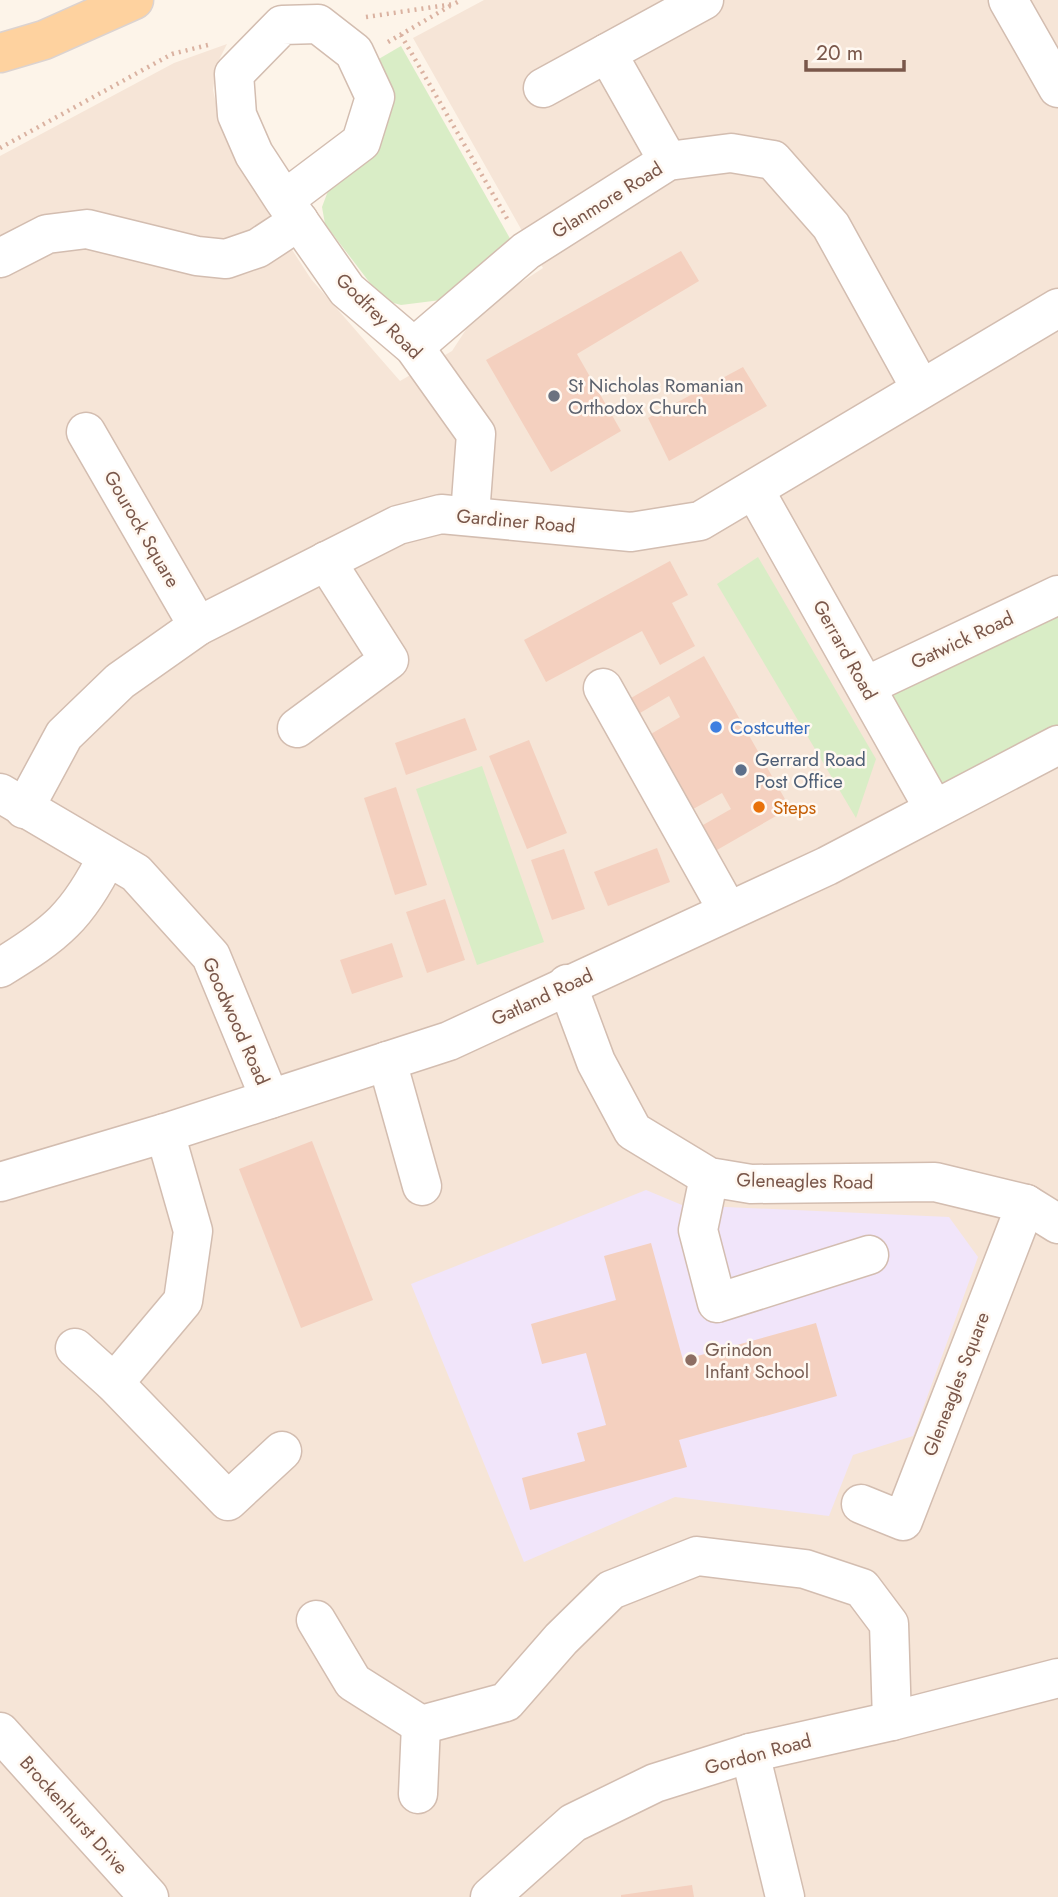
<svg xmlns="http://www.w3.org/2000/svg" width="1058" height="1897" viewBox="0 0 1058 1897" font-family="Jost,sans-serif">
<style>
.residential{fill:#f6e5d7}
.education{fill:#f1e5fa}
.green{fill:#d9edc6}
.building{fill:#f4d0bf}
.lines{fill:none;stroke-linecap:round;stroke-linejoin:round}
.minor-casing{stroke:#d3bdb0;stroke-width:41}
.major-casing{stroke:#dcd3d0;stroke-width:41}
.path{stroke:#dab2a1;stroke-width:4.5;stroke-dasharray:2 5;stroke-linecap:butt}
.minor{stroke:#fff;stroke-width:38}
.major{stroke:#fed29f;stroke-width:38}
.worship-dot{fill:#6b7280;stroke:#fff8f1;stroke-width:2.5}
.shop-dot{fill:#3f7fe0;stroke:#fff8f1;stroke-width:2.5}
.service-dot{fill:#5c6f8a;stroke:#fff8f1;stroke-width:2.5}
.food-dot{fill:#e8710a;stroke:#fff8f1;stroke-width:2.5}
.education-dot{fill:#8d6e63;stroke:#fff8f1;stroke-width:2.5}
.labels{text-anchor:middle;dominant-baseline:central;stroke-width:5;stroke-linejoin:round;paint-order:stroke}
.street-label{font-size:19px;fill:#7a574a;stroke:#fff8f1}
.worship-label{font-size:19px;fill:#5b616d;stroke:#fff8f1;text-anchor:start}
.shop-label{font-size:19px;fill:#366cbe;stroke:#fff8f1;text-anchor:start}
.service-label{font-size:19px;fill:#4e5e75;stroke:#fff8f1;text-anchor:start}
.food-label{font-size:19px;fill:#c56008;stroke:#fff8f1;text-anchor:start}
.education-label{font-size:19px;fill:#785e54;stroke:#fff8f1;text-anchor:start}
</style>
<rect width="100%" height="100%" fill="#fdf4e9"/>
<!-- residential -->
<path class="residential" d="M484,0H1058V1897H0V156L174,63L227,44L217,64L213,90L218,112L265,208L311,279L400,381L452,351L467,328L491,302L543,268L413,38Z"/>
<!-- education -->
<path class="education" d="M646,1190L682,1205L949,1217L978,1257L913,1436L853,1455L829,1516L675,1497L524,1562L411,1284Z"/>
<!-- green -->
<g class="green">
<path d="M401,46L512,242L441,300L401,305L383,300L325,224L322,207L377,60Z"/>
<path d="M758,557L876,759L856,818L717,584Z"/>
<path d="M1058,595V745L934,809L866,686Z"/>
<path d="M482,766L544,942L477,965L416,789Z"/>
</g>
<!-- building -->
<g class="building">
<path d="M681,251L699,281L577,354L621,431L551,472L486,360Z"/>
<path d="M743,367L767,406L669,461L648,418Z"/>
<path d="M670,561L688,595L672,603L695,646L660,665L642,631L546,682L524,640Z"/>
<path d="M704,656L790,808L710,854L696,829L731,809L722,793L686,813L644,738L680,717L669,696L640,713L631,698Z"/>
<path d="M465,718L477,750L406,775L395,743Z"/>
<path d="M529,740L567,833L527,849L489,756Z"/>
<path d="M396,787L427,885L395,895L364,798Z"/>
<path d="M657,848L670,882L608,906L594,872Z"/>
<path d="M564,849L585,909L552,920L531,860Z"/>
<path d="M445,899L465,960L427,973L406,912Z"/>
<path d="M392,943L403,977L352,994L340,960Z"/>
<path d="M312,1141L373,1300L301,1328L239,1169Z"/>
<path d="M651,1243L683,1360L816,1323L837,1396L679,1440L687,1467L530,1510L522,1478L585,1461L577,1433L606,1425L586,1353L542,1364L531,1324L616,1300L604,1256Z"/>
<path d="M692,1885L694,1897H621V1895Z"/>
</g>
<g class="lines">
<defs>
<g id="minor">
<path d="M1008,0L1058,88"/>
<path d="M607,53L668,161"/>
<path d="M543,88L704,0"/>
<path d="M284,200L361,142L375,97L354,52L318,24L282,25L234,74L237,115L254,154L284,200L347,290L414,347L476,434L470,515"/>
<path d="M0,258L47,234L87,229L197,256L226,259L258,248L299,221"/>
<path d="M414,347L526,251L668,161L731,153L773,160L831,226L921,389"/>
<path d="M86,432L198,626"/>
<path d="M755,491L934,809"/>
<path d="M866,686L1058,595"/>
<path d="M603,688L728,911"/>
<path d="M297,728L389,660L326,561"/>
<path d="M0,793L136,873L211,956L270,1099"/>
<path d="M24,809L64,735L120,681L198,626L398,525L441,514L631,532L700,521L1058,308"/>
<path d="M0,968C56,934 78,916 107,857"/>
<path d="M567,984L596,1062L633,1131L709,1177L751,1184L935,1182L1026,1204L1058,1224"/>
<path d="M387,1061L422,1186"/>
<path d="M709,1177L698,1230L717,1303L869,1255"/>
<path d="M0,1182L165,1133L449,1041L827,866L1058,745"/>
<path d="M75,1348L114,1383L228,1501L282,1451"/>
<path d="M114,1383L183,1301L193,1231L165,1133"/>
<path d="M861,1504L903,1521L1026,1204"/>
<path d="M316,1620L353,1682L421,1725L506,1702L561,1639L611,1590L697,1556L805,1569L862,1588L889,1624L892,1721"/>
<path d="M0,1732L149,1897"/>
<path d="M750,1753L785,1897"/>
<path d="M418,1794L421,1725"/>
<path d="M490,1897L573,1823L655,1783L750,1753L892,1721L1058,1678"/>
</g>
<path id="major" d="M0,53L44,40L134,0"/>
</defs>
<!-- minor casing -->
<use href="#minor" class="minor-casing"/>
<!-- major casing -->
<use href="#major" class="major-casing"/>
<!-- path -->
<g class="path">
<path d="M366,17L454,4L461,0"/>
<path d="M401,35L509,222"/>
<path d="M388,42L450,6"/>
<path d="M0,148L172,54L212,44"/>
</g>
<!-- minor -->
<use href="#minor" class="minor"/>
<!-- major -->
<use href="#major" class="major"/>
</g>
<!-- markers -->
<circle class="worship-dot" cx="554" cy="396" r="7"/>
<circle class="shop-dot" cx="716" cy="727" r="7"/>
<circle class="service-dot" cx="741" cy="770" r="7"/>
<circle class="food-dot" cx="759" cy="807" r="7"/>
<circle class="education-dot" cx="691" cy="1360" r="7"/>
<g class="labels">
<!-- street labels -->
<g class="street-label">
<text transform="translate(607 200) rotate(-32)">Glanmore Road</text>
<text transform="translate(379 316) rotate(45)">Godfrey Road</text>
<text transform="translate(516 521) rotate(5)">Gardiner Road</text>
<text transform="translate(142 529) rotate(60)">Gourock Square</text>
<text transform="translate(962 640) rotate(-25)">Gatwick Road</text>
<text transform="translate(845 650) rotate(61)">Gerrard Road</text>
<text transform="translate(542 997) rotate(-25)">Gatland Road</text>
<text transform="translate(236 1021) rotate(66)">Goodwood Road</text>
<text transform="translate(805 1181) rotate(1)">Gleneagles Road</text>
<text transform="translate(956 1384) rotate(-69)">Gleneagles Square</text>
<text transform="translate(758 1754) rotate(-15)">Gordon Road</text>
<text transform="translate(74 1815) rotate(48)">Brockenhurst Drive</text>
</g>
<!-- worship labels -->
<g class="worship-label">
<text x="568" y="385">St Nicholas Romanian<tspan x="568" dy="22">Orthodox Church</tspan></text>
</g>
<!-- shop labels -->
<g class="shop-label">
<text x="730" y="727">Costcutter</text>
</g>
<!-- service labels -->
<g class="service-label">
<text x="755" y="759">Gerrard Road<tspan x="755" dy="22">Post Office</tspan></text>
</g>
<!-- food labels -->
<g class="food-label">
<text x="773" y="807">Steps</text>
</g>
<!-- education labels -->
<g class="education-label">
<text x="705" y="1349">Grindon<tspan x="705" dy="22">Infant School</tspan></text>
</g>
</g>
<!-- scale -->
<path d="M806 60v10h98v-10" fill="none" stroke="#7a574a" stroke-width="3.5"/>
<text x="816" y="60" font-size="21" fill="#7a574a" stroke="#fff8f1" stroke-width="5" paint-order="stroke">20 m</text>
</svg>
